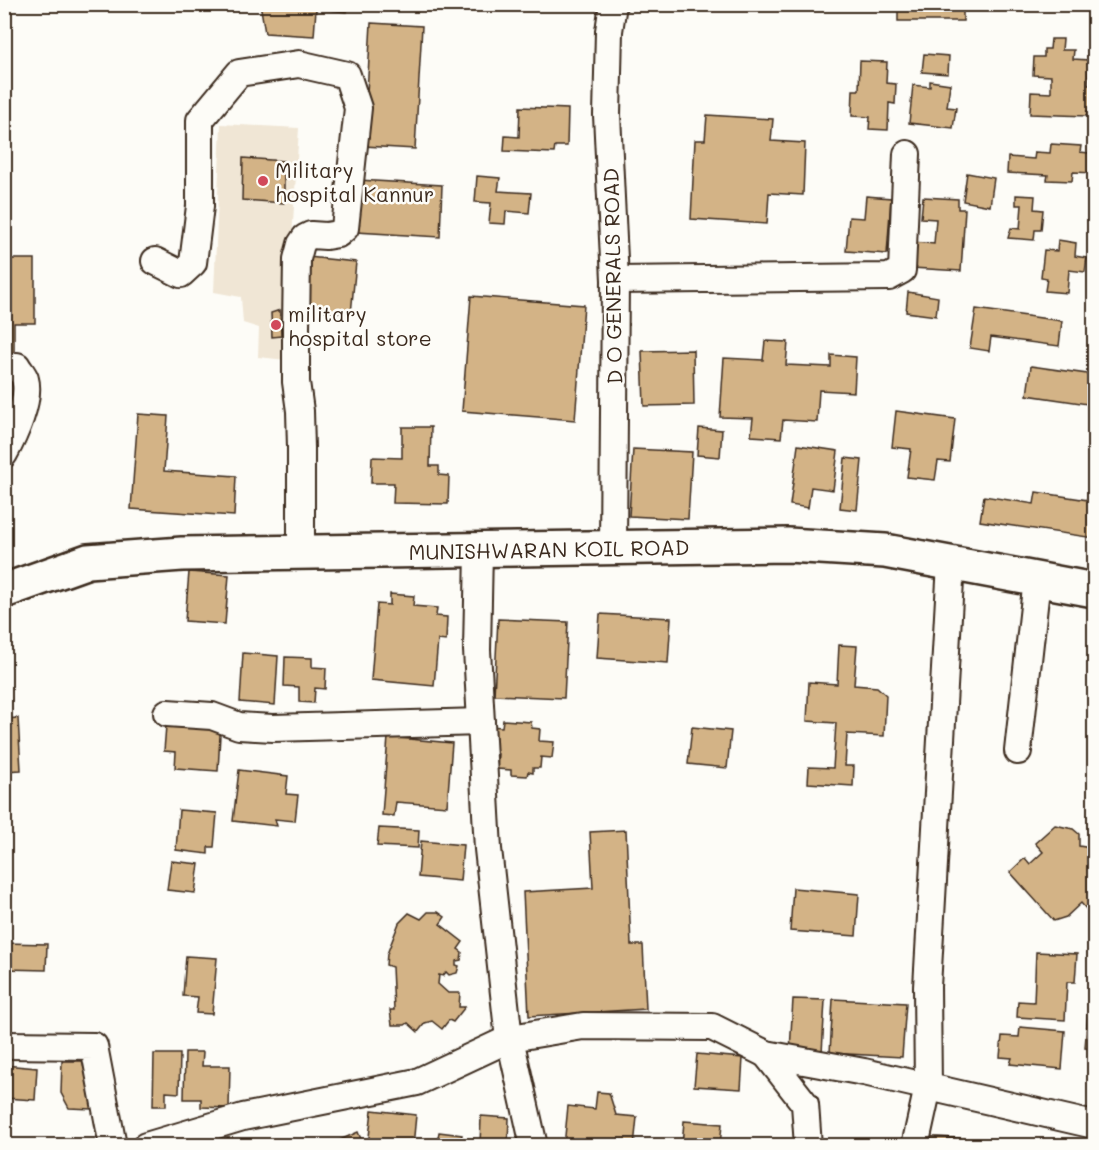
<svg xmlns="http://www.w3.org/2000/svg" width="1099" height="1150" viewBox="0 0 1099 1150" font-family="Mali,sans-serif">
<style>
.built{fill:#f0e6d5}
.building{fill:#d3b386;stroke:#3b2a1e;stroke-width:1.5}
.lines{fill:none;stroke-linecap:round;stroke-linejoin:round}
.minor-casing{stroke:#3b2a1e;stroke-width:30}
.secondary-casing{stroke:#3b2a1e;stroke-width:38}
.minor{stroke:#fdfcf7;stroke-width:26}
.secondary{stroke:#fdfcf7;stroke-width:33}
.poi-dot{fill:#d1495b;stroke:#fdfcf7;stroke-width:2}
.labels{text-anchor:middle;dominant-baseline:central;stroke-width:5;stroke-linejoin:round;paint-order:stroke}
.poi-label{font-size:21px;fill:#3b2a1e;stroke:#fdfcf7;text-anchor:start}
.street-label{font-size:21px;fill:#3b2a1e;stroke:#fdfcf7}
</style>
<rect width="100%" height="100%" fill="#fdfcf7"/>
<filter id="ink" filterUnits="userSpaceOnUse"><feTurbulence type="fractalNoise" baseFrequency=".0167" numOctaves="2"/><feDisplacementMap in="SourceGraphic" scale="12" xChannelSelector="R" yChannelSelector="G"/><feConvolveMatrix kernelMatrix="1 2 1 2 8 2 1 2 1" color-interpolation-filters="sRGB"/></filter>
<g filter="url(#ink)">
<!-- built -->
<path class="built" d="M221,124L299,128L287,317L286,360L258,357L259,328L243,323L241,297L214,292Z"/>
<!-- building -->
<g class="building">
<path d="M258,4H348L347,12L316,9L314,36L265,33L261,9Z"/>
<rect x="898" y="4" width="65" height="17"/>
<path d="M371,23L422,26L415,149L364,146Z"/>
<path d="M1051,39H1063L1062,50H1074L1073,59L1089,60L1088,85H1094V112L1087,111V116L1030,114L1031,92L1051,93V76L1033,75L1034,57H1044V49H1050Z"/>
<path d="M924,54L949,56L948,74L922,72Z"/>
<path d="M860,61L887,62L886,83L896,84L895,104L889,103L888,130L869,129L870,117L852,116L853,90H859Z"/>
<path d="M930,81L950,84L947,107L956,108L953,128L909,123L913,85L930,87Z"/>
<path d="M520,107L568,109L567,146H555L554,153L504,151L505,136L519,137Z"/>
<path d="M707,115L773,119L771,141L805,143L803,195L769,193L767,224L691,219L695,140H705Z"/>
<path d="M1051,144L1081,146L1080,152L1089,153V147H1094V173L1073,172L1072,181L1047,180L1048,175L1007,173L1008,157L1034,159L1035,152L1050,153Z"/>
<path d="M243,158L284,161V203L242,200Z"/>
<path d="M967,173L994,178L990,206L963,201Z"/>
<path d="M477,176L500,178L498,191L531,193L529,213L506,211L505,224L489,223L491,203L475,202Z"/>
<path d="M358,180L442,185L440,237L356,232Z"/>
<path d="M1016,195L1035,196L1034,209L1043,210L1041,230H1035L1034,240L1008,238L1011,228L1020,229L1022,205H1016Z"/>
<path d="M866,196L891,198L887,254L846,251L849,217L864,218Z"/>
<path d="M923,197L958,199V209H965L961,271L912,268L914,242L934,244L936,219L921,218Z"/>
<path d="M4,220H11V259H35V323H14V353H4Z"/>
<path d="M1058,240L1076,243L1075,256L1087,258L1085,272L1069,270L1067,293L1045,291L1047,278L1041,277L1044,250L1057,251Z"/>
<path d="M308,257L356,262L351,314L304,310Z"/>
<path d="M908,292L938,297L936,316L906,312Z"/>
<path d="M471,296L584,305L575,420L462,411Z"/>
<path d="M976,309L1062,321L1059,346L991,337L989,351L970,348Z"/>
<path d="M280,310L281,336L272,337L271,313Z"/>
<path d="M765,341L788,342L786,365L831,367V355L856,357L854,392L819,390L817,422L783,420L781,438L751,436L753,418L720,417L724,358L763,360Z"/>
<path d="M693,350L694,405L644,406L642,351Z"/>
<path d="M1031,366L1094,375V405L1027,395Z"/>
<path d="M896,411L955,419L950,462L938,461L935,480L907,477L911,449L892,447Z"/>
<path d="M138,414L168,416L164,471L236,476L234,516L131,509Z"/>
<path d="M402,427H431L430,466H439V475L449,476L448,504L393,503L394,483H371L372,457L402,458Z"/>
<path d="M699,428L722,430L720,457L697,455Z"/>
<path d="M798,445L838,451L833,490L811,487L808,508L790,505Z"/>
<path d="M633,449L692,452L688,519L629,516Z"/>
<path d="M845,458L862,460L857,510L840,508Z"/>
<path d="M1036,492L1094,501V538L980,521L984,496L1034,504Z"/>
<path d="M189,572L229,575L225,624L185,621Z"/>
<path d="M390,594L414,596L413,606L437,608L436,616L447,617L446,641L438,640L434,686L371,680L377,604L390,605Z"/>
<path d="M600,614L671,618L668,663L597,658Z"/>
<path d="M498,619L568,622L564,698L494,695Z"/>
<path d="M839,645L857,646L854,685L877,687L886,695L884,736L847,734L845,766H854L853,786L808,783L809,767L833,768L836,723L807,721L809,682L837,684Z"/>
<path d="M243,653L278,656L275,705L240,702Z"/>
<path d="M285,657L312,658V667L326,668L325,689L315,688L314,703L299,702V687L284,686Z"/>
<path d="M167,713L221,717L218,771L175,768L176,752L164,751Z"/>
<path d="M18,718L21,770L4,771V719Z"/>
<path d="M503,720L531,722L532,728L540,729L539,741L554,742L552,758L541,757L540,768H533V773L528,772L527,776L511,775V770L497,769L498,754L487,753L489,726L502,727Z"/>
<path d="M692,727L731,731L727,768L688,764Z"/>
<path d="M388,737L452,743L447,806L396,802L394,816L382,815Z"/>
<path d="M239,770L288,776L286,794L298,795L295,821L275,819L277,826L233,821Z"/>
<path d="M179,810L217,813L214,847H208V854L176,850Z"/>
<path d="M1055,825L1073,829L1079,834V846L1085,847L1094,853V918L1081,903L1066,917L1054,921L1010,872L1025,858L1030,864L1043,852L1035,843Z"/>
<path d="M379,828L419,830L418,848L377,846Z"/>
<path d="M626,830L631,945H643L646,1009L529,1016L523,892L593,888L590,832Z"/>
<path d="M421,841L463,845L460,881L418,877Z"/>
<path d="M171,861L199,864L195,893L167,890Z"/>
<path d="M793,888L859,894L856,936L790,931Z"/>
<path d="M428,912H438L445,917L440,924L463,942L458,949L462,952L461,960L456,961V965L459,966L457,973L449,975L446,972L443,976L439,975L438,984L448,993H460L459,1007H465L453,1022L449,1020L442,1029L432,1021L425,1023L418,1032L408,1023L405,1025H392L390,1010H394L392,967L386,965L387,954L399,923L409,913L421,919Z"/>
<path d="M4,943L47,944L46,970L4,969Z"/>
<path d="M1036,952L1077,954L1075,982H1067L1065,1020L1017,1017L1018,1001L1034,1002Z"/>
<path d="M186,956L217,958L212,1014L196,1013L198,997L183,996Z"/>
<path d="M793,999L825,1000L822,1053L790,1051Z"/>
<path d="M833,999L906,1003L902,1057L830,1053Z"/>
<path d="M1088,1009H1094V1049L1085,1048Z"/>
<path d="M1020,1027L1065,1031L1062,1069L1010,1064L1012,1058L1000,1057L1002,1036L1019,1037Z"/>
<path d="M185,1052H203L202,1066H230L229,1108L201,1107V1099H184Z"/>
<path d="M154,1054H180L179,1093L166,1092V1106H153Z"/>
<path d="M697,1054L743,1058L741,1089L694,1086Z"/>
<path d="M62,1061H89L92,1109L69,1108L61,1093Z"/>
<path d="M4,1065L37,1068L35,1100L4,1098Z"/>
<path d="M597,1092L609,1093L616,1115L637,1117L634,1146H564L568,1106L595,1109Z"/>
<path d="M372,1110L416,1115L413,1146H368Z"/>
<path d="M481,1116L509,1118L508,1143H517V1146H480Z"/>
<path d="M684,1121L722,1124L720,1146H682Z"/>
<path d="M217,1131L222,1146H173Z"/>
<path d="M358,1132L364,1146H331V1144Z"/>
<path d="M439,1132L462,1135L460,1146H423L424,1141L437,1143Z"/>
<path d="M918,1136L972,1139V1146H918Z"/>
</g>
<g class="lines">
<defs>
<g id="minor">
<path d="M155,261L181,274L193,263L200,206V120L239,73L299,64L347,75L358,108L345,228L338,234L326,236L311,235L305,238L301,244L297,259L296,327V382L300,411L301,448V552"/>
<path d="M615,280L889,277L902,270L907,154"/>
<path d="M4,454C14,436 31,399 25,379C24,375 19,370 17,366"/>
<path d="M613,548L615,280L607,115L609,31L613,4"/>
<path d="M479,550L477,650L488,849L508,1030L534,1146"/>
<path d="M167,713L212,716L239,726L273,728L481,722"/>
<path d="M1018,751L1037,579"/>
<path d="M4,1045L94,1046L113,1146"/>
<path d="M766,1054L805,1104L808,1146"/>
<path d="M146,1146L243,1117L417,1082L511,1038L583,1026L712,1027L766,1054L864,1072L1094,1125"/>
<path d="M915,1146L928,1087L927,987L951,563"/>
</g>
<path id="secondary" d="M4,591L88,561L182,554L788,545L885,551L1094,590"/>
</defs>
<!-- minor casing -->
<use href="#minor" class="minor-casing"/>
<!-- secondary casing -->
<use href="#secondary" class="secondary-casing"/>
<!-- minor -->
<use href="#minor" class="minor"/>
<!-- secondary -->
<use href="#secondary" class="secondary"/>
</g>
</g>
<!-- markers -->
<g class="poi-dot">
<circle cx="263" cy="181" r="6"/>
<circle cx="276" cy="325" r="6"/>
</g>
<g class="labels">
<!-- poi labels -->
<g class="poi-label">
<text x="275" y="169">Military<tspan x="275" dy="24">hospital Kannur</tspan></text>
<text x="288" y="313">military<tspan x="288" dy="24">hospital store</tspan></text>
</g>
<!-- street labels -->
<g class="street-label">
<text transform="translate(612 276) rotate(-91)">D O GENERALS ROAD</text>
<text transform="translate(549 549) rotate(-1)">MUNISHWARAN KOIL ROAD</text>
</g>
</g>
<!-- margin -->
<rect width="1099" height="1150" fill="none" stroke="#fdfcf7" stroke-width="24"/>
<rect x="12" y="12" width="1075" height="1126" fill="none" stroke="#3b2a1e" stroke-width="2" filter="url(#ink)"/>
</svg>
